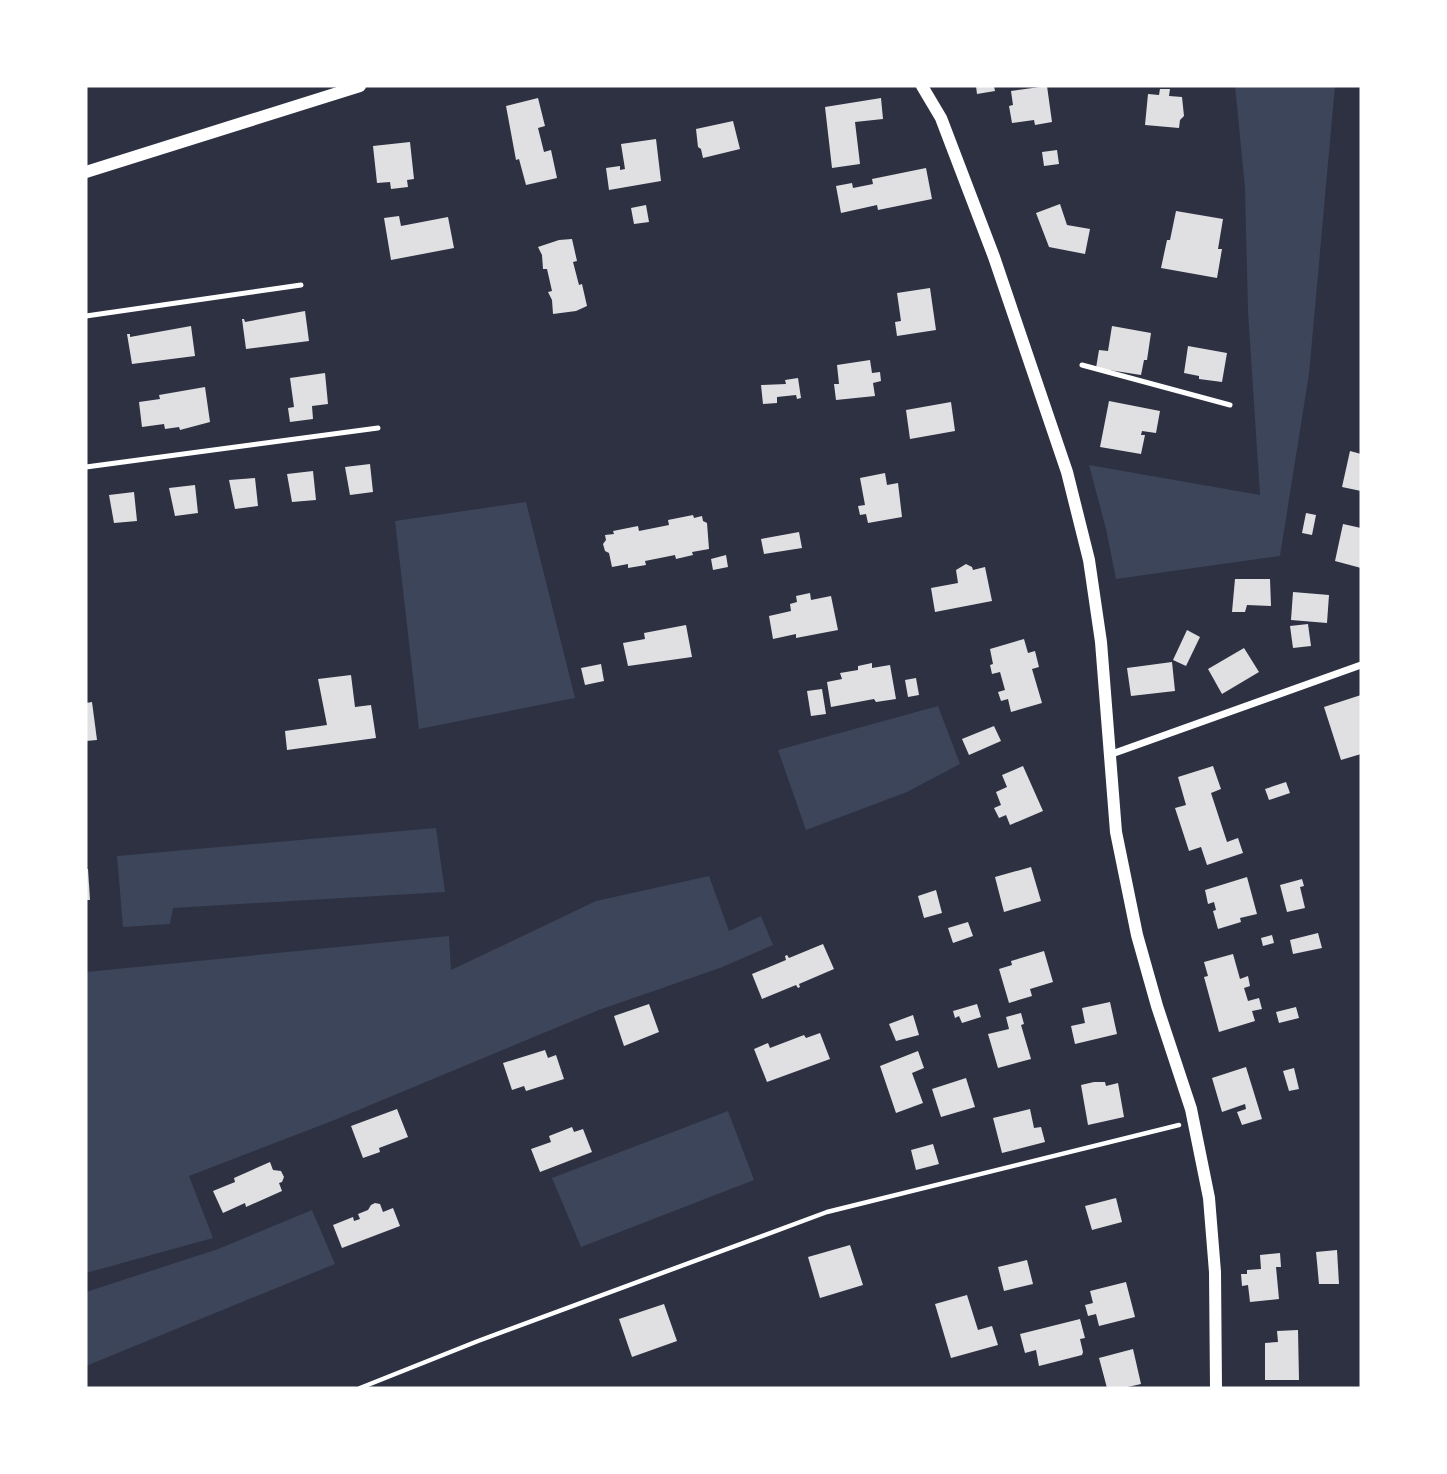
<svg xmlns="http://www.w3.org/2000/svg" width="1447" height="1474" viewBox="0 0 1447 1474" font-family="'IBM Plex Serif',serif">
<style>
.green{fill:#3c4559}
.building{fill:#e0e0e3}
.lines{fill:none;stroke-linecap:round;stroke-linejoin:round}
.path{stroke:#fff;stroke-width:4.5}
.service{stroke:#fff;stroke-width:5}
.minor{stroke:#fff;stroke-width:7}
.tertiary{stroke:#fff;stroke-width:12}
</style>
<rect width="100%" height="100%" fill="#2d3142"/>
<!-- green -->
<g class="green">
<path d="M1235,86H1335L1309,374L1280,556L1116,579L1106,529L1089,465L1260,495L1248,312L1245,188Z"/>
<path d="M526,502L575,698L419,729L395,521Z"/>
<path d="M938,706L960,764L907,792L806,830L778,750Z"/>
<path d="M436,828L445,892L173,908L170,924L123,927L117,856Z"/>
<path d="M709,876L729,931L761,916L773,945L720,968L599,1010L332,1121L189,1176L213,1238L86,1273V972L449,936L451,970L596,901Z"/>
<path d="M728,1111L754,1180L581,1247L552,1178Z"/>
<path d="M312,1210L335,1264L86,1366V1292L218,1249Z"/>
</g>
<!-- building -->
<g class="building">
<path d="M976,86H994L995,91L977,94Z"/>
<path d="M1047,86L1052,122L1035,125L1034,120L1012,123L1009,106L1013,105L1011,91Z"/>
<path d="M1160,89H1170L1169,96L1182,97L1184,116L1180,120L1179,128L1145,125L1148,94L1159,95Z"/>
<path d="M538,98L545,126L538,128L544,152L551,150L557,178L526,185L519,159L516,160L506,106Z"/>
<path d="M881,98L883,119L855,122L860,164L832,168L825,107Z"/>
<path d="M733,121L740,149L703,158L701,149L698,147L696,129Z"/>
<path d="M656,139L661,181L609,190L606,168L620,166V170L625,169L621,144Z"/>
<path d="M410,142L414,179L407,180L408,187L391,189L390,182L377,183L373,146Z"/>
<path d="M1057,150L1059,164L1044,166L1042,152Z"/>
<path d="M926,168L932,199L878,210L877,205L841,213L836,186L852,183L853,188L873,184L872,179Z"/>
<path d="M1060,204L1067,225L1090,229L1085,254L1049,247L1036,213Z"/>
<path d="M646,205L649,222L634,224L631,208Z"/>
<path d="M1176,211L1223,219L1218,249H1222L1217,278L1161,268L1167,240H1170Z"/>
<path d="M399,216L401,226L448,217L454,248L391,260L384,218Z"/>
<path d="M572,239L577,261L573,262L579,285L582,284L587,306L576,311L553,314L552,300L548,292L552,291L547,269H543L542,255L538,247L559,240Z"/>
<path d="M930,288L936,330L897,336L895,322L901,321L897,293Z"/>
<path d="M305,311L309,341L246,349L242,319H244L245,322Z"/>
<path d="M191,326L195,356L132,364L127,334H130V337Z"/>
<path d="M1112,326L1151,333L1147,360H1144L1141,375L1096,368L1099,350L1108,351Z"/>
<path d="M1188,346L1227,353L1222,382L1199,379V376L1184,373Z"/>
<path d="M870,360L872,373L880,372L881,381L873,383L875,396L836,400L834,384H839L837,365Z"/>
<path d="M325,373L328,404L312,406L313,419L290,422L288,408L294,407L290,378Z"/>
<path d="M798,378L801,398L797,399L796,395L777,397V403L763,404L761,385L786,384L785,380Z"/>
<path d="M205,387L210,422L180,430L179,427L165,429L164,424L142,427L139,402L160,399L159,395Z"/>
<path d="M1109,401L1160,411L1156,433L1142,431L1141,435H1145L1141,454L1100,447Z"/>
<path d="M951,402L955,431L910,439L906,410Z"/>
<path d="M1350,451L1361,454V491L1342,487Z"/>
<path d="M370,464L373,492L350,495L345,467Z"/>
<path d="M313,471L316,500L292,502L287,474Z"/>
<path d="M885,473L887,485L898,483L902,517L868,523L866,514L860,515L858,506L865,505L860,478Z"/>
<path d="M255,478L258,506L235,509L229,480Z"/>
<path d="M195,485L198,513L175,516L169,488Z"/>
<path d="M134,492L137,521L114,523L109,495Z"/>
<path d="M1306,513L1316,515L1312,535L1302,533Z"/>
<path d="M693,515L694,518L702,516L703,521L707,523L709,549L692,552L693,555L676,559L675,555L645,561L646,565L628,568V564L612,567L609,553L605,551L603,544L606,540L605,535L614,534L613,531L638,526L639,531L669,525L668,520Z"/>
<path d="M1343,524L1361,528V568L1335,561Z"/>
<path d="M799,532L802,548L764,554L761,539Z"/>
<path d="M726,555L728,567L713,570L711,559Z"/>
<path d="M966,564L972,567L973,570L985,567L992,601L935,612L931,588L958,583L956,570Z"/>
<path d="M1235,579H1270L1271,606L1247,605L1245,612H1232Z"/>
<path d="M1293,592L1329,595L1327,623L1291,620Z"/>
<path d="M810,593L811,600L831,596L838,630L796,638V634L773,639L769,616L791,611L790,604L797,602L796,596Z"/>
<path d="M1308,624L1311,646L1293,648L1290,626Z"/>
<path d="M686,625L692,657L628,666L623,643L645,639L644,633Z"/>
<path d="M1187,630L1200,637L1186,666L1173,660Z"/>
<path d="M1024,639L1028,653L1035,651L1039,667L1032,669L1042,703L1011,712L1008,699L1001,701L998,692L1005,690L1000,672L992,674L990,665L993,664L990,649Z"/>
<path d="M1244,648L1259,672L1222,694L1208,669Z"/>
<path d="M1172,662L1175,691L1131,696L1127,668Z"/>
<path d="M872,663V668L890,665L896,699L876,702L874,699L831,707L827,682L842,679L840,673L858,670V666Z"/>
<path d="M601,664L604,681L585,685L581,668Z"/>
<path d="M351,675L355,707L371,705L376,738L287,750L285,731L327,725L318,679Z"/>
<path d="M916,678L919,695L908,697L905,680Z"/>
<path d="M822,689L826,714L811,716L807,691Z"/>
<path d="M1361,695V754L1341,760L1324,707Z"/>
<path d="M92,702L97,740L86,741V703Z"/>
<path d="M994,726L1001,741L969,755L962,739Z"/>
<path d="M1023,766L1043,811L1010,825L1006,815L999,818L994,808L1001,805L996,792L1007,787L1002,775Z"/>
<path d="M1213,766L1221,789L1211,793L1227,842L1238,838L1243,853L1207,865L1201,847L1189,851L1175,808L1186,805L1178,777Z"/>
<path d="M1286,782L1290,793L1269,800L1265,789Z"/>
<path d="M1031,867L1041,901L1004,912L995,877Z"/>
<path d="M86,869H88L90,900H86Z"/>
<path d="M1247,877L1257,914L1240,918L1241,922L1218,929L1213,911L1216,910L1214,902L1208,904L1205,890Z"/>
<path d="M1302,879L1304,886L1300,887L1305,908L1287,912L1280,885Z"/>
<path d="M936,890L942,913L924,918L918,896Z"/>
<path d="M968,922L973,936L953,943L948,928Z"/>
<path d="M1318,933L1322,948L1293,954L1290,940Z"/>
<path d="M1272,935L1274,943L1263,946L1261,938Z"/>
<path d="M823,944L834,969L799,984L800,987L798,988L796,985L762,999L752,974L786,960L785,956L787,955L789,958Z"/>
<path d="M1044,951L1053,982L1030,989L1032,996L1009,1003L999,969L1012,965L1011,961Z"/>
<path d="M1233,954L1240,979L1248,976L1250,986L1244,988L1248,1001L1259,998L1262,1009L1252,1011L1255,1021L1219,1032L1204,977L1208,976L1204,962Z"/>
<path d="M1110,1002L1117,1034L1075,1044L1071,1026L1085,1023L1082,1008Z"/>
<path d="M649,1004L659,1032L624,1046L614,1016Z"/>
<path d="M977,1004L981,1017L962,1023L959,1016L955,1018L953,1011Z"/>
<path d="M1296,1007L1299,1018L1279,1023L1276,1012Z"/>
<path d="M1021,1013L1024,1024L1021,1025L1031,1059L998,1068L988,1034L1009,1029L1006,1017Z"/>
<path d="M913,1015L919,1035L896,1041L889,1024Z"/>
<path d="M820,1033L830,1059L767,1082L754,1049L768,1043L770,1048L804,1035L806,1038Z"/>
<path d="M545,1050L548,1058L556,1055L564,1079L526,1091L524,1086L512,1090L503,1063Z"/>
<path d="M918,1051L924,1068L912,1073L923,1103L896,1113L880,1066Z"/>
<path d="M1246,1067L1262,1119L1242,1125L1237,1112L1246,1109L1245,1104L1222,1112L1212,1078Z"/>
<path d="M1294,1068L1299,1089L1289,1091L1283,1071Z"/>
<path d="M966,1078L975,1107L941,1117L932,1089Z"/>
<path d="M1094,1082H1105L1106,1086L1118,1083L1124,1117L1088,1125L1081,1085Z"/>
<path d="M397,1109L408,1137L379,1148L380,1152L363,1158L351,1126Z"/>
<path d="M1030,1109L1034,1128L1041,1127L1045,1142L1002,1153L993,1118Z"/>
<path d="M572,1127L574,1132L583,1129L592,1152L540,1172L531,1149L551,1142L549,1136Z"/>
<path d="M933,1144L939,1164L916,1170L911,1150Z"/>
<path d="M270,1162L273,1170L281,1171L284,1177L282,1182L279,1183L282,1191L246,1207L245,1203L223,1213L213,1191L235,1182L234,1178Z"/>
<path d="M1116,1198L1122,1222L1092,1230L1085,1206Z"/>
<path d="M375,1203L380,1204L383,1212L393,1208L400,1226L342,1248L333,1225L353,1217L354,1221L360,1219L358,1214L368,1210L371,1205Z"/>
<path d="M850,1245L863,1285L820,1298L808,1257Z"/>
<path d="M1337,1250L1339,1284H1319L1316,1252Z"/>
<path d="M1280,1253L1281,1267H1276L1279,1299L1250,1302L1248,1285L1242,1286L1241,1274H1247V1270L1261,1269L1260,1255Z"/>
<path d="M1027,1260L1033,1284L1004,1291L998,1267Z"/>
<path d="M1126,1282L1135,1317L1099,1326L1096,1314L1088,1316L1085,1305L1093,1303L1090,1291Z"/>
<path d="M967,1295L978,1330L992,1326L998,1345L951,1358L935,1304Z"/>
<path d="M664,1304L677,1341L632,1357L619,1319Z"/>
<path d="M1080,1319L1085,1338L1080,1339L1083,1352L1082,1355L1039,1366L1036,1350L1025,1353L1020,1334Z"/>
<path d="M1298,1330L1299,1380H1265V1343L1278,1342L1277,1331Z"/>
<path d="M1133,1349L1141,1384L1123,1388H1107L1099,1358Z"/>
</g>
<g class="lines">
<!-- path -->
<path class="path" d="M360,1388L478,1341L827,1212L1179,1125"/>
<!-- service -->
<g class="service">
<path d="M86,316L301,285"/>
<path d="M1082,365L1230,405"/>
<path d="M86,467L378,428"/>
</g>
<!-- minor -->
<path class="minor" d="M1109,755L1361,665"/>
<!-- tertiary -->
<g class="tertiary">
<path d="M922,86L941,118L994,257L1067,472L1089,560L1101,642L1116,832L1137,935L1157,1006L1191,1109L1209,1198L1215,1272L1216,1388"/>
<path d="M86,172L360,86"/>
</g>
</g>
<!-- border -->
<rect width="1447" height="1474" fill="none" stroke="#ffffff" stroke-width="175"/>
</svg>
